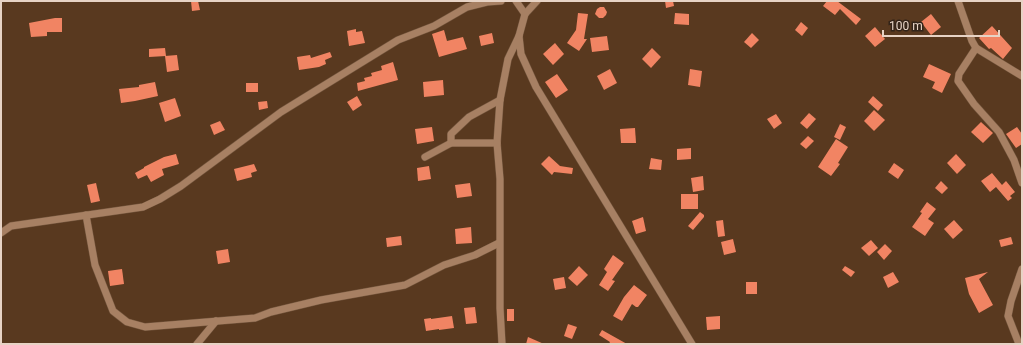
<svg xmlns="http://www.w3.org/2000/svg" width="1023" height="345" viewBox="0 0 1023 345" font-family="Roboto,sans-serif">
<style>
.building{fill:#f18463}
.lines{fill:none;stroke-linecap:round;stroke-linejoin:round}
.minor-casing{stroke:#73553d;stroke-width:8}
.minor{stroke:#a78063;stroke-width:7}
</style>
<rect width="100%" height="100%" fill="#59391f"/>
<!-- building -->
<g class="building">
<path d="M191,1H198L200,10L192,11Z"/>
<path d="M665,1H673L674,6L666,8Z"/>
<path d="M827,1H837L861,19L856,25L840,9L835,15L823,6Z"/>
<path d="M600,7H604L607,12L606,15L603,18H599L595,14L597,9Z"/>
<path d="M578,13L588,14L584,39H587L579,51L567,43L576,30Z"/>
<path d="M675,13L689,14V25L674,24Z"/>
<path d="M931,14L941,27L931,35L921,22Z"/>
<path d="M55,18H62V32H47V36L31,37L29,23Z"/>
<path d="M801,22L808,28L802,36L795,30Z"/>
<path d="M992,26L1012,48L1003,59L991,48L989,49L979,38Z"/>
<path d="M875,27L885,39L875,47L865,36Z"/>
<path d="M356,29V32L362,31L365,43L349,46L347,31Z"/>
<path d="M444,30L447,41L463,37L467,49L439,57L432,34Z"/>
<path d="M492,33L494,43L481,46L479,36Z"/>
<path d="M752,33L759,40L751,48L744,42Z"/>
<path d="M607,36L609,50L592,52L590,38Z"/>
<path d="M555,43L564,54L553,65L543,54Z"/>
<path d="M165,48L166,56L149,57V49Z"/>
<path d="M652,48L661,57L651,68L642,59Z"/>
<path d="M330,52L332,57L325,60L326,64L319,67L299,70L297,57L310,55L311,58Z"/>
<path d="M177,55L179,70L167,72L165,56Z"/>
<path d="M393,62L398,80L358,91L357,83L365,81L364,78L372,76L371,73L382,70L381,66Z"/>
<path d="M929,64L951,74L942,93L932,88L935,82L923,77Z"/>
<path d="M610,69L617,83L604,90L597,76Z"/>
<path d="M690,69L702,71L700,87L688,85Z"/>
<path d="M557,74L568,90L556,98L545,82Z"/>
<path d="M443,80L444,95L424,97L423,82Z"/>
<path d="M155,82L158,96L135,101L121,103L119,89L139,87V85Z"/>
<rect x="246" y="83" width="12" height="9"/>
<path d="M357,96L362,105L353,111L347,102Z"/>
<path d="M873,96L883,105L878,111L868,102Z"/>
<path d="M175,98L181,116L165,122L159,103Z"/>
<path d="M267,101L268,108L259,110L258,102Z"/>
<path d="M874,110L885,120L874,131L864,121Z"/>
<path d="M809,113L816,119L807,129L800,123Z"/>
<path d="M776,114L782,123L774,129L767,119Z"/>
<path d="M220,121L225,130L214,135L210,125Z"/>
<path d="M981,122L993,133L983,143L971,132Z"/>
<path d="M840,124L846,127L840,140L834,137Z"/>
<path d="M432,127L434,141L417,144L415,129Z"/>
<path d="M1017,127L1022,134V144L1016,148L1006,134Z"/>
<path d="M635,128L636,143H621L620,129Z"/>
<path d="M808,136L814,141L806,149L800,144Z"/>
<path d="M836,139L848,147L838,163L840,164L831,176L818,167Z"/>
<path d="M691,148V159L677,160V149Z"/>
<path d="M176,154L179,164L162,169L164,175L151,182L147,175L138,179L135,173L144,168V167L164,157Z"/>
<path d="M956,154L966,165L957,174L947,163Z"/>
<path d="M549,156L560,166L573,168L572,174L554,172L552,175L541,164Z"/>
<path d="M651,158L662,160L661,170L649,169Z"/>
<path d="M894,163L904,170L898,179L888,172Z"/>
<path d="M254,164L257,171L251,173L252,177L237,181L234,169Z"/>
<path d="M429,166L431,179L418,181L417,168Z"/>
<path d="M992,173L1002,185L1006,181L1015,192L1010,196L1012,198L1008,201L996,187L990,192L981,181Z"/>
<path d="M703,176L704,190L693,192L691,178Z"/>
<path d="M941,181L948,188L942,194L935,188Z"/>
<path d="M96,183L100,201L91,203L87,185Z"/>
<path d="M470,183L472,196L457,198L455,185Z"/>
<rect x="681" y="194" width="17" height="15"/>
<path d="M927,202L936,209L928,219L934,223L925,236L912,227L922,213L920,212Z"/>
<path d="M700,212L704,215V217L693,230L688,226Z"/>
<path d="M643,217L646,231L636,234L632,221Z"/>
<path d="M723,220L725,236L718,237L716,221Z"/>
<path d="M954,220L963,230L953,239L944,229Z"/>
<path d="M471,227L472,243L456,244L455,229Z"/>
<path d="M401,236L402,245L387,247L386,238Z"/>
<path d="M1011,237L1013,244L1001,247L999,240Z"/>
<path d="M733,239L736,252L724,255L721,242Z"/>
<path d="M871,240L878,248L869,256L861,248Z"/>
<path d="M885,244L892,251L884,260L877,252Z"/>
<path d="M228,249L230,262L218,264L216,251Z"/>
<path d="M613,255L624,263L612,280L615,281L608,291L599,285L607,272L604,269Z"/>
<path d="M579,266L588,275L577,286L568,278Z"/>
<path d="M845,266L855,272L851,277L842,270Z"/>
<path d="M122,269L124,284L110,286L108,271Z"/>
<path d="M893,272L899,282L888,288L883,277Z"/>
<path d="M988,272L979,279L993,305L979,313L969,294L965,278Z"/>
<path d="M564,277L566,288L555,290L553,279Z"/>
<rect x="746" y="282" width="11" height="12"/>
<path d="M634,285L647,295L638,307H636L632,304L622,321L613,316L624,297Z"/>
<path d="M475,307L477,323L466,324L464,308Z"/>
<rect x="507" y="309" width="7" height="12"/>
<path d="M452,316L454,328L439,330V329L426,331L424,319L431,318V319Z"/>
<path d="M720,316V329L707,330L706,317Z"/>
<path d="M568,324L577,327L572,339L564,336Z"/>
<path d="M602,330L627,344H609L610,342L599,335Z"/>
<path d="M528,337L544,344H526Z"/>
</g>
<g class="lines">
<defs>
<g id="minor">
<path d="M516,1L525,14"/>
<path d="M537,1L525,14L519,36L521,54L536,87L692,344"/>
<path d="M958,1L972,41L976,48L1022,76"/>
<path d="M976,48L959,74L958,81L974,104L999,132L1014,160L1022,183"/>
<path d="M497,143H451V134L469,117L500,100"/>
<path d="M425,157L451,143"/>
<path d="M86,215L95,265L113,311L127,322L145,327L255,318L271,312L321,300L405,285L444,265L475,255L499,243"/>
<path d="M1,233L11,226L143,207L160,199L181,186L281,112L398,40L434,26L467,7L487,2L501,1"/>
<path d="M197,344L216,321"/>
<path d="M502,344L500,308V179L497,143L500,100L508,59L519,36"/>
<path d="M1019,344L1008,316L1011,301L1022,269"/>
</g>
</defs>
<!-- minor casing -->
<use href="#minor" class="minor-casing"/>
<!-- minor -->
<use href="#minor" class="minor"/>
</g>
<!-- border -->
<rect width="1023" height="345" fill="none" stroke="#e7d3c5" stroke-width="4"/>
<!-- scale -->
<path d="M883 30v6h116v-6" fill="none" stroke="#e7d3c5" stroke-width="2"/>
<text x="889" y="30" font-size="12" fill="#e7d3c5" stroke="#332419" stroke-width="3" paint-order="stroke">100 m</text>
</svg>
